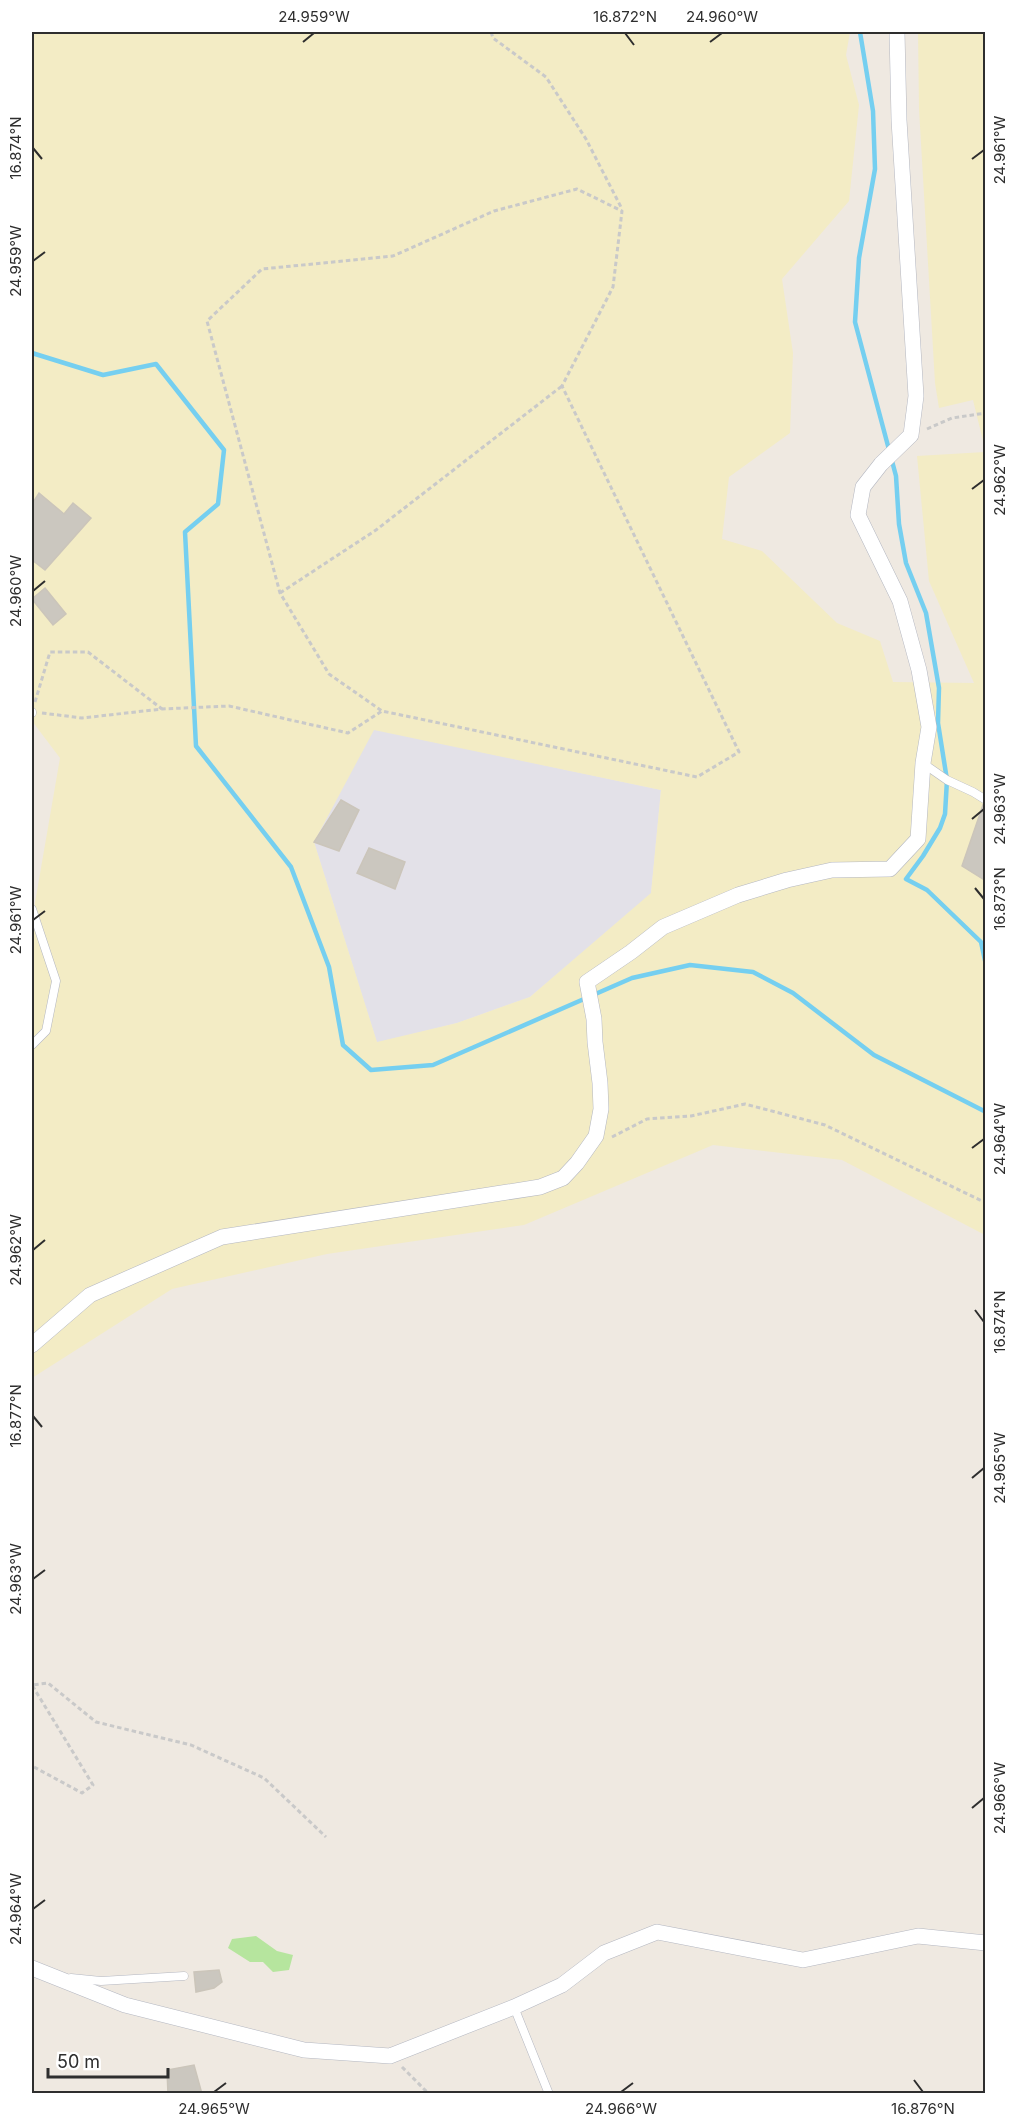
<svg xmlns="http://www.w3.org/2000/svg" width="1017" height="2125" viewBox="0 0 1017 2125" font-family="Inter,sans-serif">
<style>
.industrial{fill:#e3e1e8}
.green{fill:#b6e59e}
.sand{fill:#f3ecc5;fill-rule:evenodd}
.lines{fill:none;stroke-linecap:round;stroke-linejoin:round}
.stream{stroke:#75cff0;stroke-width:4.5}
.building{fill:#cbc7bf;stroke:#cbc5ba;stroke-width:1.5}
.service-casing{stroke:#b4b7c1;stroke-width:9}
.minor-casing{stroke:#b4b7c1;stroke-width:16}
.path{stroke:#c9c9c9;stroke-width:3;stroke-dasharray:4.5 3;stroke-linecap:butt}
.service{stroke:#fff;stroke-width:8}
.minor{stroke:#fff;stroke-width:15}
.ticks{fill:none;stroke:#2e2e2e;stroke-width:2}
.neatline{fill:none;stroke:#2e2e2e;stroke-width:2}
.ticks-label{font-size:15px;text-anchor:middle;fill:#2e2e2e}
</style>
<rect width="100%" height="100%" fill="#efe9e1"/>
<!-- industrial -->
<path class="industrial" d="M373,729L661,790L651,894L530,997L457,1023L377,1043L314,842Z"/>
<!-- green -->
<path class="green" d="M256,1936L277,1951L293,1955L289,1970L273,1972L263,1962H250L228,1948L232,1939Z"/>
<!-- sand -->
<g class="sand">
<path d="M32,32H850L846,55L859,105L849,201L782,279L793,353L790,433L729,477L722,539L762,551L837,623L880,641L893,682L974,683L929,581L917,456L985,452V1235L842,1160L713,1145L524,1225L327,1254L172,1289L32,1378V920L60,758L32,721ZM374,730L661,790L651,893L530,997L457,1023L377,1042L314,842Z"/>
<path d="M918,32H985V449L973,400L939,408L935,383L919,109Z"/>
</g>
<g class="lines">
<!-- stream -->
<g class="stream">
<path d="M860,32L873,111L875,169L859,258L855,322L896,476L899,524L906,563L926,613L939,688L938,723L947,780L945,814L940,828L923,856L906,879L927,890L981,942L986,965"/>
<path d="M32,353L103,375L156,364L224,450L218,504L185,532L196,746L291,867L329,967L343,1045L371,1070L433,1065L632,978L690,965L753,972L793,993L874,1055L986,1112"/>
</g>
</g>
<!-- building -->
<g class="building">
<path d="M39,493L64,514L73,503L91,518L45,570L32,560V504Z"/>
<path d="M45,588L66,614L53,625L32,599Z"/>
<path d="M341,800L359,810L339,851L314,842Z"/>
<path d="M983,805L986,806V881L962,866Z"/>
<path d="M369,848L405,862L395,889L357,873Z"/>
<path d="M219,1970L222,1982L214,1988L196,1992L194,1972Z"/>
<path d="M194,2065L202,2094H168L167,2070Z"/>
</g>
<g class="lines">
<defs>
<g id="service">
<path d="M32,713V712"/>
<path d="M924,764L947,780L973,792L986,800"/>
<path d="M32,909L56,981L46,1031L32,1045"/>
<path d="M71,1978L101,1981L184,1976"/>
<path d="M514,2007L549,2094"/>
</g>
<g id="minor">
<path d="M32,1345L90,1295L222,1237L540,1187L563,1178L577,1163L596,1136L601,1109L600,1083L595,1042L594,1019L587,982L631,952L663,927L738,895L787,880L832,870L890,869L918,839L923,763L929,727L919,670L900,601L858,515L863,487L881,464L911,435L916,396L899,120L897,32"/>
<path d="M32,1968L125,2005L304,2050L390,2056L514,2007L562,1985L604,1953L657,1932L803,1960L918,1936L986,1943"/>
</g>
</defs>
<!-- service casing -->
<use href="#service" class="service-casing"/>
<!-- minor casing -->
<use href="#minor" class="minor-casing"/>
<!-- path -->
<g class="path">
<path d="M491,32L493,38L546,77L586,139L622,209"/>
<path d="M927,429L952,418L986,413"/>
<path d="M280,593L376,530L562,386"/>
<path d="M35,702L50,652H88L162,709"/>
<path d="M42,713L82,718L162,709L229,706L348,733L382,711L697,777L739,752L562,386L613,287L622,211L577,189L494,211L393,256L262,269L207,321L280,593L329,674L382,711"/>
<path d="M612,1137L647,1119L691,1116L745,1104L825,1125L986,1203"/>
<path d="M34,1767L82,1793L93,1785L32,1685L48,1683L96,1722L191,1745L264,1778L326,1837"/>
<path d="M402,2067L429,2094"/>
</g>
<!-- service -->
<use href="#service" class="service"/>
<!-- minor -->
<use href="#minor" class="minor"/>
</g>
<!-- ticks -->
<path class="ticks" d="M625,33L634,45M303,42L314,33M710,42L722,33M33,148L42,159M972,159L984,150M33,261L45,252M972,489L984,480M33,591L45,581M972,819L984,809M975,888L984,899M33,920L45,911M972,1148L984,1139M33,1250L45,1240M975,1310L984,1322M33,1416L42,1427M972,1478L984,1468M33,1579L45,1570M972,1808L984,1798M33,1909L45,1900M914,2080L923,2092M214,2092L226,2083M621,2092L633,2083"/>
<!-- border -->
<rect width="1017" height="2125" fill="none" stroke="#ffffff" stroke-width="66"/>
<!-- scale -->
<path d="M48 2068v9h120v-9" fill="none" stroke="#2e2e2e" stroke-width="3"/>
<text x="57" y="2068" font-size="18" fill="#2e2e2e" stroke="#ffffff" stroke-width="4.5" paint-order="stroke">50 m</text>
<rect x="33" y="33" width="951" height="2059" class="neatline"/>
<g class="ticks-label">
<text x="314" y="22">24.959°W</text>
<text x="625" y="22">16.872°N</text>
<text x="722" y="22">24.960°W</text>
<text transform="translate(16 148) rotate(-90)" y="5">16.874°N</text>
<text transform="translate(1000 150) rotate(-90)" y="5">24.961°W</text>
<text transform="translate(16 261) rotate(-90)" y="5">24.959°W</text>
<text transform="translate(1000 480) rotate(-90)" y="5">24.962°W</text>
<text transform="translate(16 591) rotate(-90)" y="5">24.960°W</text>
<text transform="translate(1000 809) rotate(-90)" y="5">24.963°W</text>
<text transform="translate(1000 899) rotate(-90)" y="5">16.873°N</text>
<text transform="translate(16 920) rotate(-90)" y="5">24.961°W</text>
<text transform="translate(1000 1139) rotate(-90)" y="5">24.964°W</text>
<text transform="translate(16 1250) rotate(-90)" y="5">24.962°W</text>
<text transform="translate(1000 1322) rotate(-90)" y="5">16.874°N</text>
<text transform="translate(16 1416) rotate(-90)" y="5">16.877°N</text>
<text transform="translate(1000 1468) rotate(-90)" y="5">24.965°W</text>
<text transform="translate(16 1579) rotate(-90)" y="5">24.963°W</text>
<text transform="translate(1000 1798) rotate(-90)" y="5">24.966°W</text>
<text transform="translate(16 1909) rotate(-90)" y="5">24.964°W</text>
<text x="214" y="2114">24.965°W</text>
<text x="621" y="2114">24.966°W</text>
<text x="923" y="2114">16.876°N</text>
</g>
</svg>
